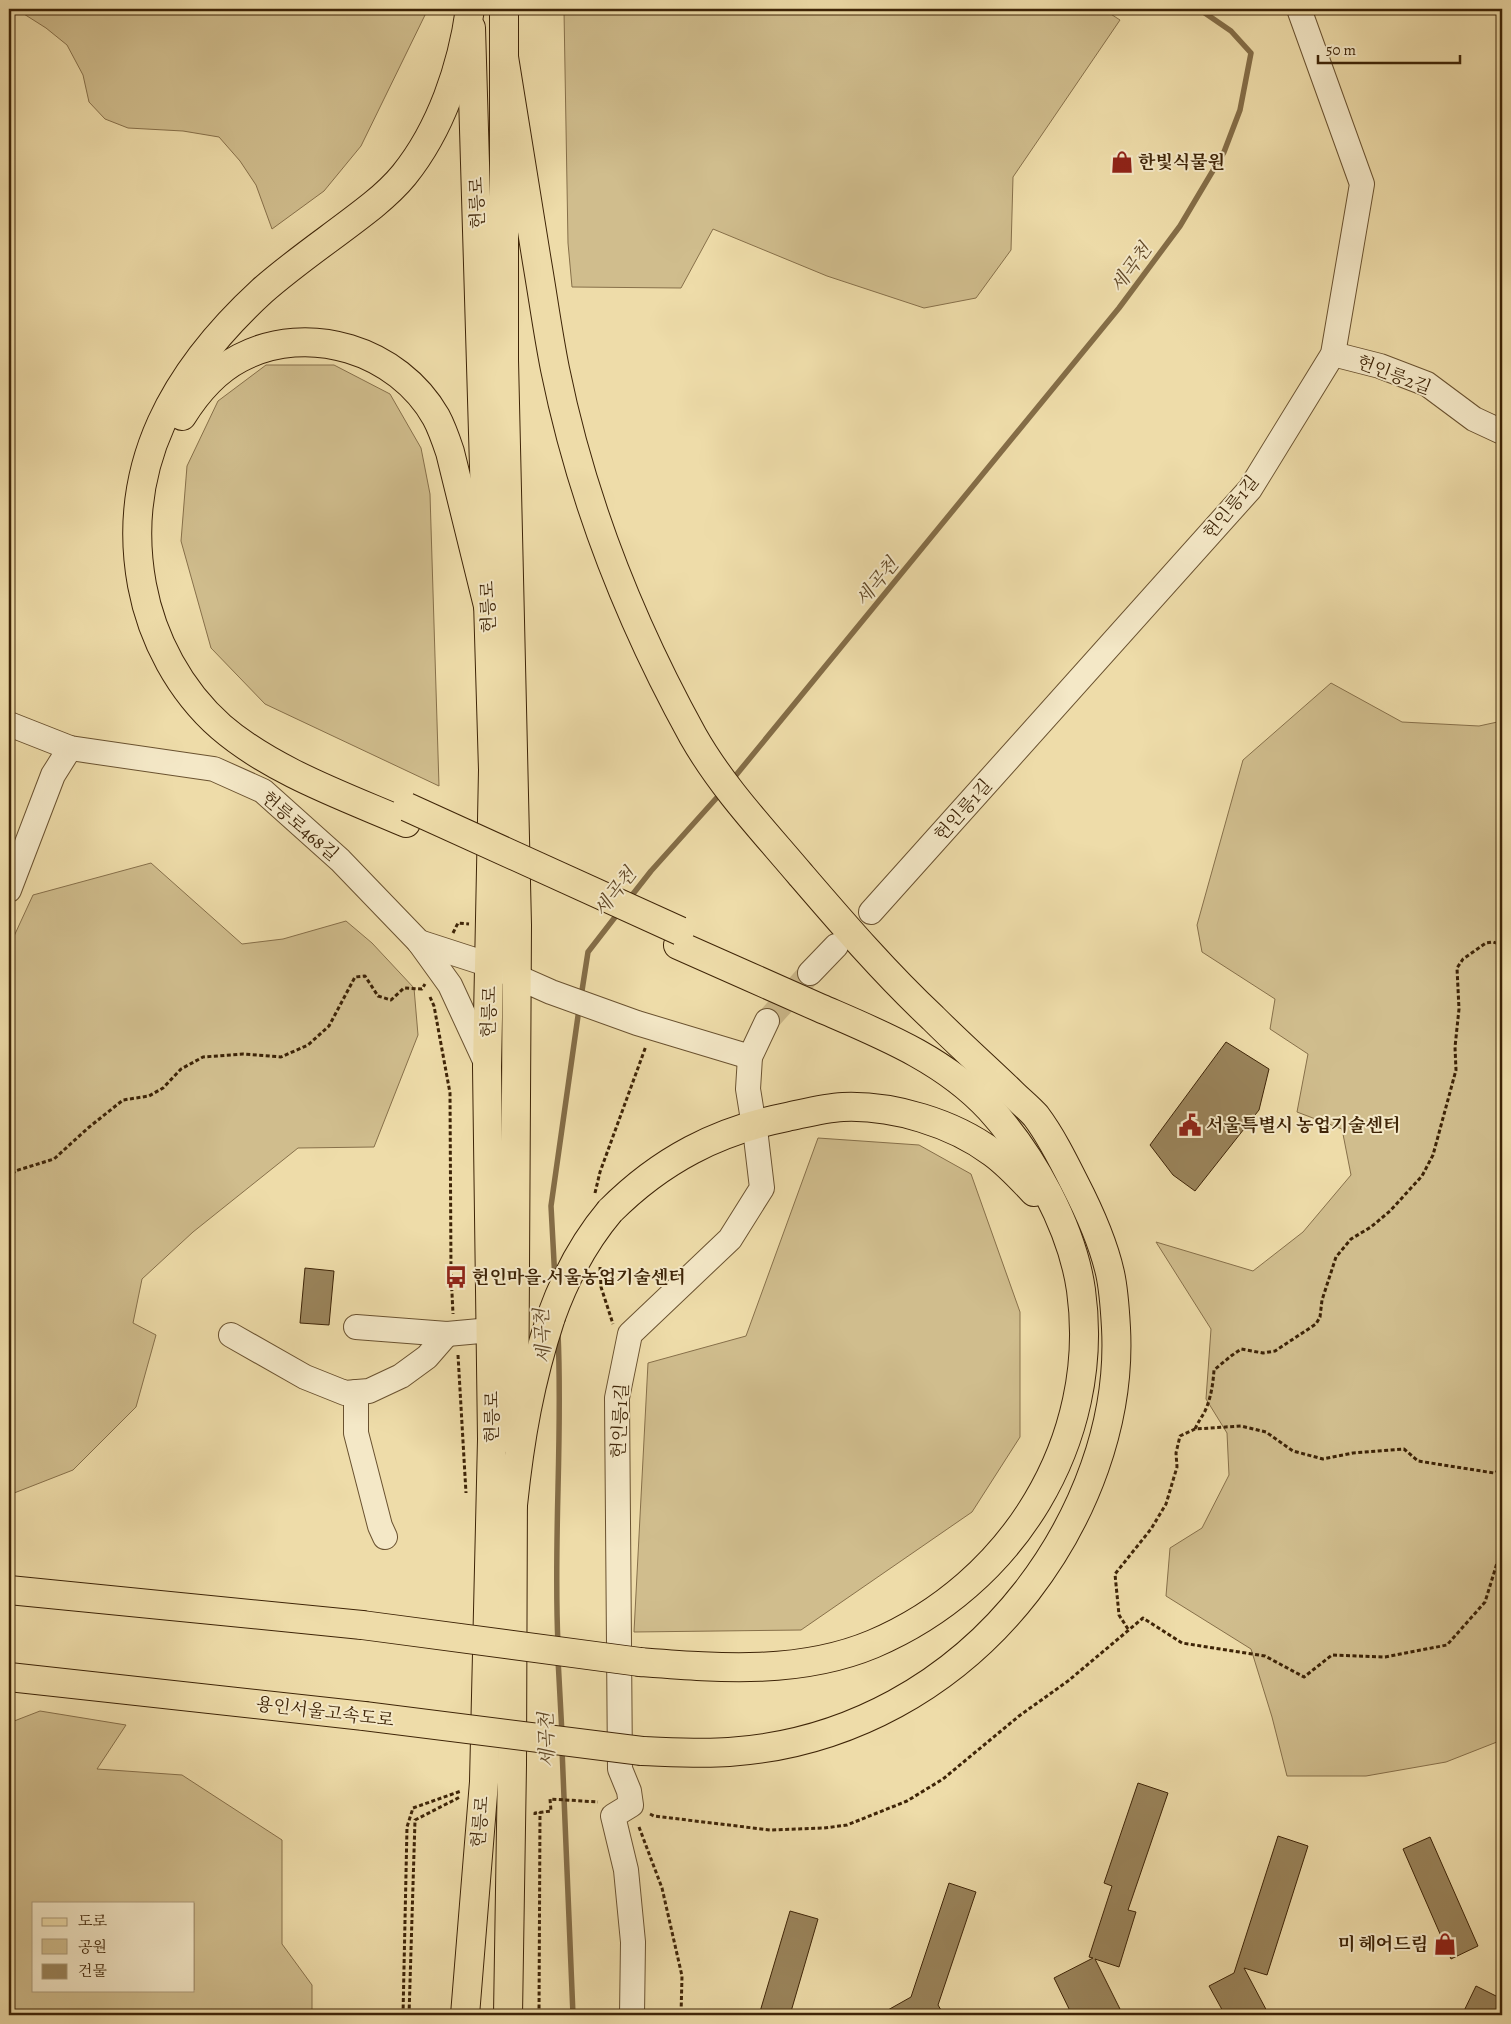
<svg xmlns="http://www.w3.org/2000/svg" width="1511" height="2024" viewBox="0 0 1511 2024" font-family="Alegreya,'Noto Serif KR',serif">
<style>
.green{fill:#d0bd8d;stroke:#87704a;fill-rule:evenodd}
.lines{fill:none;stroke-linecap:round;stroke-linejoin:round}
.stream{stroke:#846d47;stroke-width:5.5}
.building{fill:#9a845b;stroke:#3e2407}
.minor-tunnel{stroke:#cbb789;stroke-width:24;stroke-dasharray:24 12;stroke-linecap:butt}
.minor-casing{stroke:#6a5230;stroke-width:26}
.major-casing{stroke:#3e2407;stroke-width:30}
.highway-casing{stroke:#3e2407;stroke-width:30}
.path{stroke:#3e2407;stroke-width:3;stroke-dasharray:4 2.5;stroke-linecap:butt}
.minor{stroke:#f4e8c7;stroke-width:24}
.major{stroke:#eedca9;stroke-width:28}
.highway{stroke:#eedca9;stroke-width:28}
.highway-bridge-casing{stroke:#3e2407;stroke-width:30;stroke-linecap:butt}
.highway-bridge{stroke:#eedca9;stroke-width:28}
.labels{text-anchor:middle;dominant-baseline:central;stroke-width:4;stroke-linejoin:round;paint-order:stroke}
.poi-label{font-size:18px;font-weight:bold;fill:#3e2407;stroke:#f4e8c7;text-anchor:start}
.street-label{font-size:18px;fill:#3e2407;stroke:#f4e8c7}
.water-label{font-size:19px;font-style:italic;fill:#614827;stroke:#f4e8c7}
</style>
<rect width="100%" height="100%" fill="#eedca9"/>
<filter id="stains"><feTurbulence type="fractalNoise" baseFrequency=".004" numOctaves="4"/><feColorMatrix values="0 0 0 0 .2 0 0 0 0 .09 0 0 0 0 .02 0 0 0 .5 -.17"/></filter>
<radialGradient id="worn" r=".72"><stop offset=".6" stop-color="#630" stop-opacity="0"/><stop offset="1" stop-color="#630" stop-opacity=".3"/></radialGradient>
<!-- green -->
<g class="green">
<path d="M16,9H426V13L361,146L324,191L272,229L256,185L240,161L219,137L183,131L128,128L105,119L89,102L83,75L67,45L46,28Z"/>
<path d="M565,9H1103L1120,20L1013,177L1011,250L976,298L924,308L827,276L713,229L681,288L572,287L568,243L564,11Z"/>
<path d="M266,365H334L390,394L421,448L430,494L439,786L265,704L211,648L181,541L187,466L218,401Z"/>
<path d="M1331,683L1402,722L1479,726L1502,721V1740L1446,1762L1366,1776H1287L1272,1717L1251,1649L1166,1596L1170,1548L1202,1528L1229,1475L1227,1433L1206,1399L1211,1329L1156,1242L1253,1271L1303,1232L1351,1175L1342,1129L1297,1112L1308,1054L1270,1029L1275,999L1202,952L1197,925L1243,760Z"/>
<path d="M151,863L242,944L283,939L346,921L372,943L414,988L418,1035L374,1147L298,1148L193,1232L142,1279L133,1323L156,1335L136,1407L73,1470L9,1495V947L33,895Z"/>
<path d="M818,1138L919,1145L971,1174L1020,1312V1437L972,1512L801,1630L634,1632L648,1363L746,1336Z"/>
<path d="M40,1711L126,1725L97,1769L182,1775L282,1840V1944L312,1985V2015H9V1723ZM34,1903H194V1990H34Z"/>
</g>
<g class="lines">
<!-- stream -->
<g class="stream">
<path d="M732,780L1119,308L1180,226L1224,152L1240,110L1251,53L1231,31L1199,9"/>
<path d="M629,899L651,871L721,793"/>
<path d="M581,997L588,952L619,912"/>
<path d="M555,1280L551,1206L579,1009"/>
<path d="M558,1334C563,1437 553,1541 558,1644"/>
<path d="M558,1659L562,1734"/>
<path d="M562,1749L573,2015"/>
</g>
</g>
<!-- building -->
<g class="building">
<path d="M1226,1042L1269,1069L1259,1110L1195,1191L1173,1175L1150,1145Z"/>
<path d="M305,1268L334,1271L329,1325L300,1323Z"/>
<path d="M1138,1783L1168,1793L1128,1910L1136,1912L1119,1967L1095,1959L1120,2009L1108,2015H1072L1054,1978L1093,1958L1089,1957L1112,1886L1104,1883Z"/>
<path d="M1278,1836L1308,1846L1267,1975L1244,1968L1269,2015H1225L1209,1986L1234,1973Z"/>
<path d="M1430,1837L1478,1946L1451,1959L1403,1849Z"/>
<path d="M949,1883L976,1892L938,2005L944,2015H879L911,1997Z"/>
<path d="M790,1911L818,1919L790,2015H759Z"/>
<path d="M1476,1986L1502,1999V2015H1462Z"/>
</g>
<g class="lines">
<!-- minor-tunnel -->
<path class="minor-tunnel" d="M767,1021L810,973"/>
<defs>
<g id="minor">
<path d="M1333,354L1380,366L1427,384L1474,419L1502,432"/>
<path d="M9,724L70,748L214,769L263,791L340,860L419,942L450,985L487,1065"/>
<path d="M9,890L53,775L70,748"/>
<path d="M871,912L1250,489L1333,354L1362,184L1299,9"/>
<path d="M419,942L490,965L551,992L637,1023L750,1057"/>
<path d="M810,973L836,946"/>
<path d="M753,1120L748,1089L750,1057L767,1021"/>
<path d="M356,1327L447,1334L491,1330"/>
<path d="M231,1335L305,1377L345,1393L369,1391L401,1376L427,1357L447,1334"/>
<path d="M356,1392V1433L380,1526L385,1537"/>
<path d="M632,2015L633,1942L626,1870L613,1816L631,1805L629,1791L620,1769L617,1398L630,1334L730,1239L762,1188L755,1129"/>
</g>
<g id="major">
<path d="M504,9V360L517,925L514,1441"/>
<path d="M465,2015L484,1782L492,1439L487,1067L493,770L471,28"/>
<path d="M508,2015L512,1765L513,1482"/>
</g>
<g id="highway">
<path d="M504,57C515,125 526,193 537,262C543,297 548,334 555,369C581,497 630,622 693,736C722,787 762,829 800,874C843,924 885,973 933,1018C959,1044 986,1068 1012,1093C1020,1101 1029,1108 1036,1116C1051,1136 1063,1160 1074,1182C1089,1211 1103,1242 1110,1273C1114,1291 1115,1310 1116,1328C1121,1422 1084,1517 1027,1591C954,1685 848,1744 729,1752C700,1754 671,1752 642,1751"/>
<path d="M182,416C197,392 215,371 240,358C308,322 398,350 436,417C442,428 446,440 450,452L488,606"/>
<path d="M406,823C346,797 272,771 221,727C180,691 152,639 142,585C120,465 176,370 262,291C297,260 337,234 373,205C384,196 395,186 404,175C441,129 462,67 470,9"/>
<path d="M610,1211C661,1160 717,1131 787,1117C806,1113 824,1108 843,1107C893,1105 953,1123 993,1153C1008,1164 1021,1178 1034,1192"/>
<path d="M513,1505C520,1438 530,1381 551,1317"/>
<path d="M9,1590L362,1625"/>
<path d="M640,1662C718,1668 799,1675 873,1644C1012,1585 1102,1441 1081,1290C1072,1227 1032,1155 990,1109C944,1059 880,1034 820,1008C773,987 725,966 678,945"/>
<path d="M9,1677L364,1716"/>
</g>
</defs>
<!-- minor casing -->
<use href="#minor" class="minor-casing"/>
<!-- major casing -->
<use href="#major" class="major-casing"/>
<!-- highway casing -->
<use href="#highway" class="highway-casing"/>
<!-- path -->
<g class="path">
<path d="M453,933L458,923L469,924"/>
<path d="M430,997L434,1006L450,1093L451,1273L453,1314"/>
<path d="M9,1180L15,1171L54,1159L88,1128L123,1100L149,1096L163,1088L181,1069L203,1057L243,1054L281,1057L308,1045L329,1026L355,977L365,976L378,996L391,1000L404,988L422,989L425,984"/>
<path d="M595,1193L600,1172L646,1046"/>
<path d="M600,1267L601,1287L613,1324"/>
<path d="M458,1355L466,1493"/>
<path d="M1195,1429C1198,1422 1202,1417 1205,1411C1211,1398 1213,1384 1214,1370L1231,1356L1241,1349L1263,1353L1275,1351L1316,1324L1320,1317L1322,1300L1336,1257L1351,1239L1371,1227L1390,1211L1422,1176L1433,1155L1456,1070L1455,1047L1459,1009L1457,968L1463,959L1486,943L1493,942L1502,945"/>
<path d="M1128,1629L1119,1615L1115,1574L1151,1529L1166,1504L1177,1467L1176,1453L1180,1436L1195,1429L1241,1426L1266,1432L1293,1451L1323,1459L1353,1453L1404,1449L1418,1461L1494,1473L1502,1469"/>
<path d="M650,1814L654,1816L770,1830L824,1828L847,1825L907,1801L943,1779L1019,1716L1068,1681L1143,1618L1182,1643L1265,1656L1304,1677L1332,1655L1385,1657L1447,1645L1485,1602L1502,1547"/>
<path d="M535,1815V1813L551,1811L550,1799L598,1802"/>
<path d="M639,1827L662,1888L682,1976L681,2015"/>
<path d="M403,2015L407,1827L413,1808L461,1791"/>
<path d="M409,2015L415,1820L460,1797"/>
<path d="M539,2015L540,1812"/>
</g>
<!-- minor -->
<use href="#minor" class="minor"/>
<!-- major -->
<use href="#major" class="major"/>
<!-- highway -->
<use href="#highway" class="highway"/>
<defs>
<g id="highway-bridge">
<path d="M407,807L680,931"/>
<path d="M551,1317C565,1278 583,1243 610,1211"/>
<path d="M362,1625L640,1662"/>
<path d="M364,1716L642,1751"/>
</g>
</defs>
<!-- highway-bridge casing -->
<use href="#highway-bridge" class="highway-bridge-casing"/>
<!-- highway-bridge -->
<use href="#highway-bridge" class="highway-bridge"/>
</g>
<!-- icons -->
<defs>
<symbol id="shop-bare" viewBox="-9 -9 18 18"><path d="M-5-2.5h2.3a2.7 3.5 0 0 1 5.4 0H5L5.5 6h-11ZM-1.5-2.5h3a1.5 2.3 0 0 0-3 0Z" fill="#8f2418" stroke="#f4e8c7" stroke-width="2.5" paint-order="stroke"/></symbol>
<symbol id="civic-bare" viewBox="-9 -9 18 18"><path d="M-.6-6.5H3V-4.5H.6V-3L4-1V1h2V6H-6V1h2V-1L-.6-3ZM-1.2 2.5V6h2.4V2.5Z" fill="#8f2418" stroke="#f4e8c7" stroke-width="2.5" paint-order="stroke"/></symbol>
<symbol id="bus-bare" viewBox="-9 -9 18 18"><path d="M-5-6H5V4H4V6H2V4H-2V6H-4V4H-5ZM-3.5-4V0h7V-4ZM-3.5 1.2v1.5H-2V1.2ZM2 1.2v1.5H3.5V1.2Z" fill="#8f2418" stroke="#f4e8c7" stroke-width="2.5" paint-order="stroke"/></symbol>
</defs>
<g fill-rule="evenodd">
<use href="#shop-bare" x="1106" y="146" width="32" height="32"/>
<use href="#civic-bare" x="1174" y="1109" width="32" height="32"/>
<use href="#bus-bare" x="440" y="1261" width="32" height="32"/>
<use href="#shop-bare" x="1429" y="1928" width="32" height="32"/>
</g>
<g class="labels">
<!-- poi labels -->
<g class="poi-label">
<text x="1138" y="162">한빛식물원</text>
<text x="1206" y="1125">서울특별시 농업기술센터</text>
<text x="472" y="1277">헌인마을.서울농업기술센터</text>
<text x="1428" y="1944" text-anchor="end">미 헤어드림</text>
</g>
<!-- street labels -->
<g class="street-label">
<text transform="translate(477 203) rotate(-92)">헌릉로</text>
<text transform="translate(1394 375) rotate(21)">헌인릉2길</text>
<text transform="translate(1231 507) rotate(-51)">헌인릉1길</text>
<text transform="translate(488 607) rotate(-92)">헌릉로</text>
<text transform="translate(963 810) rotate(-48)">헌인릉1길</text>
<text transform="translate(300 826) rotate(41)">헌릉로468길</text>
<text transform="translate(489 1012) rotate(-88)">헌릉로</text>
<text transform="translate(492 1417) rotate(-90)">헌릉로</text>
<text transform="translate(620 1421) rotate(-87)">헌인릉1길</text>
<text transform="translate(325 1712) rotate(7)">용인서울고속도로</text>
<text transform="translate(480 1822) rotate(-85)">헌릉로</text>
</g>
<!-- water labels -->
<g class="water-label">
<text transform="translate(1131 268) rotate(-54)">세곡천</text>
<text transform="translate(877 582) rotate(-51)">세곡천</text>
<text transform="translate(615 892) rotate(-52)">세곡천</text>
<text transform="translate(543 1336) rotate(-93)">세곡천</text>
<text transform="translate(547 1740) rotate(-92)">세곡천</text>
</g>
</g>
<!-- margin -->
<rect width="1511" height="2024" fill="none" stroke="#eedca9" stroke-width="30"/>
<rect x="10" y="10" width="1491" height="2004" fill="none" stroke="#3e2407" stroke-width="2.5"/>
<rect x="15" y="15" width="1481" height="1994" fill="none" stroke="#3e2407"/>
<!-- legend -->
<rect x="32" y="1902" width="162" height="90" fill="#f4e8c7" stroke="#ab9a7a"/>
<rect x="42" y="1918" width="25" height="8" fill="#eedca9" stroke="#ab9a7a"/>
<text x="78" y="1926" font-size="15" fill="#3e2407">도로</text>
<rect x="42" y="1939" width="25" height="15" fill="#d0bd8d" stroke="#ab9a7a"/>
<text x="78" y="1952" font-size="15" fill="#3e2407">공원</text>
<rect x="42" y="1964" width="25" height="15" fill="#9a845b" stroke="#ab9a7a"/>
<text x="78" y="1976" font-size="15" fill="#3e2407">건물</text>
<!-- scale -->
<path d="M1318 55v8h142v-8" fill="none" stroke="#3e2407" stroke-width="2.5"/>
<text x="1326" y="55" font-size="15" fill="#3e2407" stroke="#f4e8c7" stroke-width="4" paint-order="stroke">50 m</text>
<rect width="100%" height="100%" filter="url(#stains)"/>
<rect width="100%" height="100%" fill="url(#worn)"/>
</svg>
